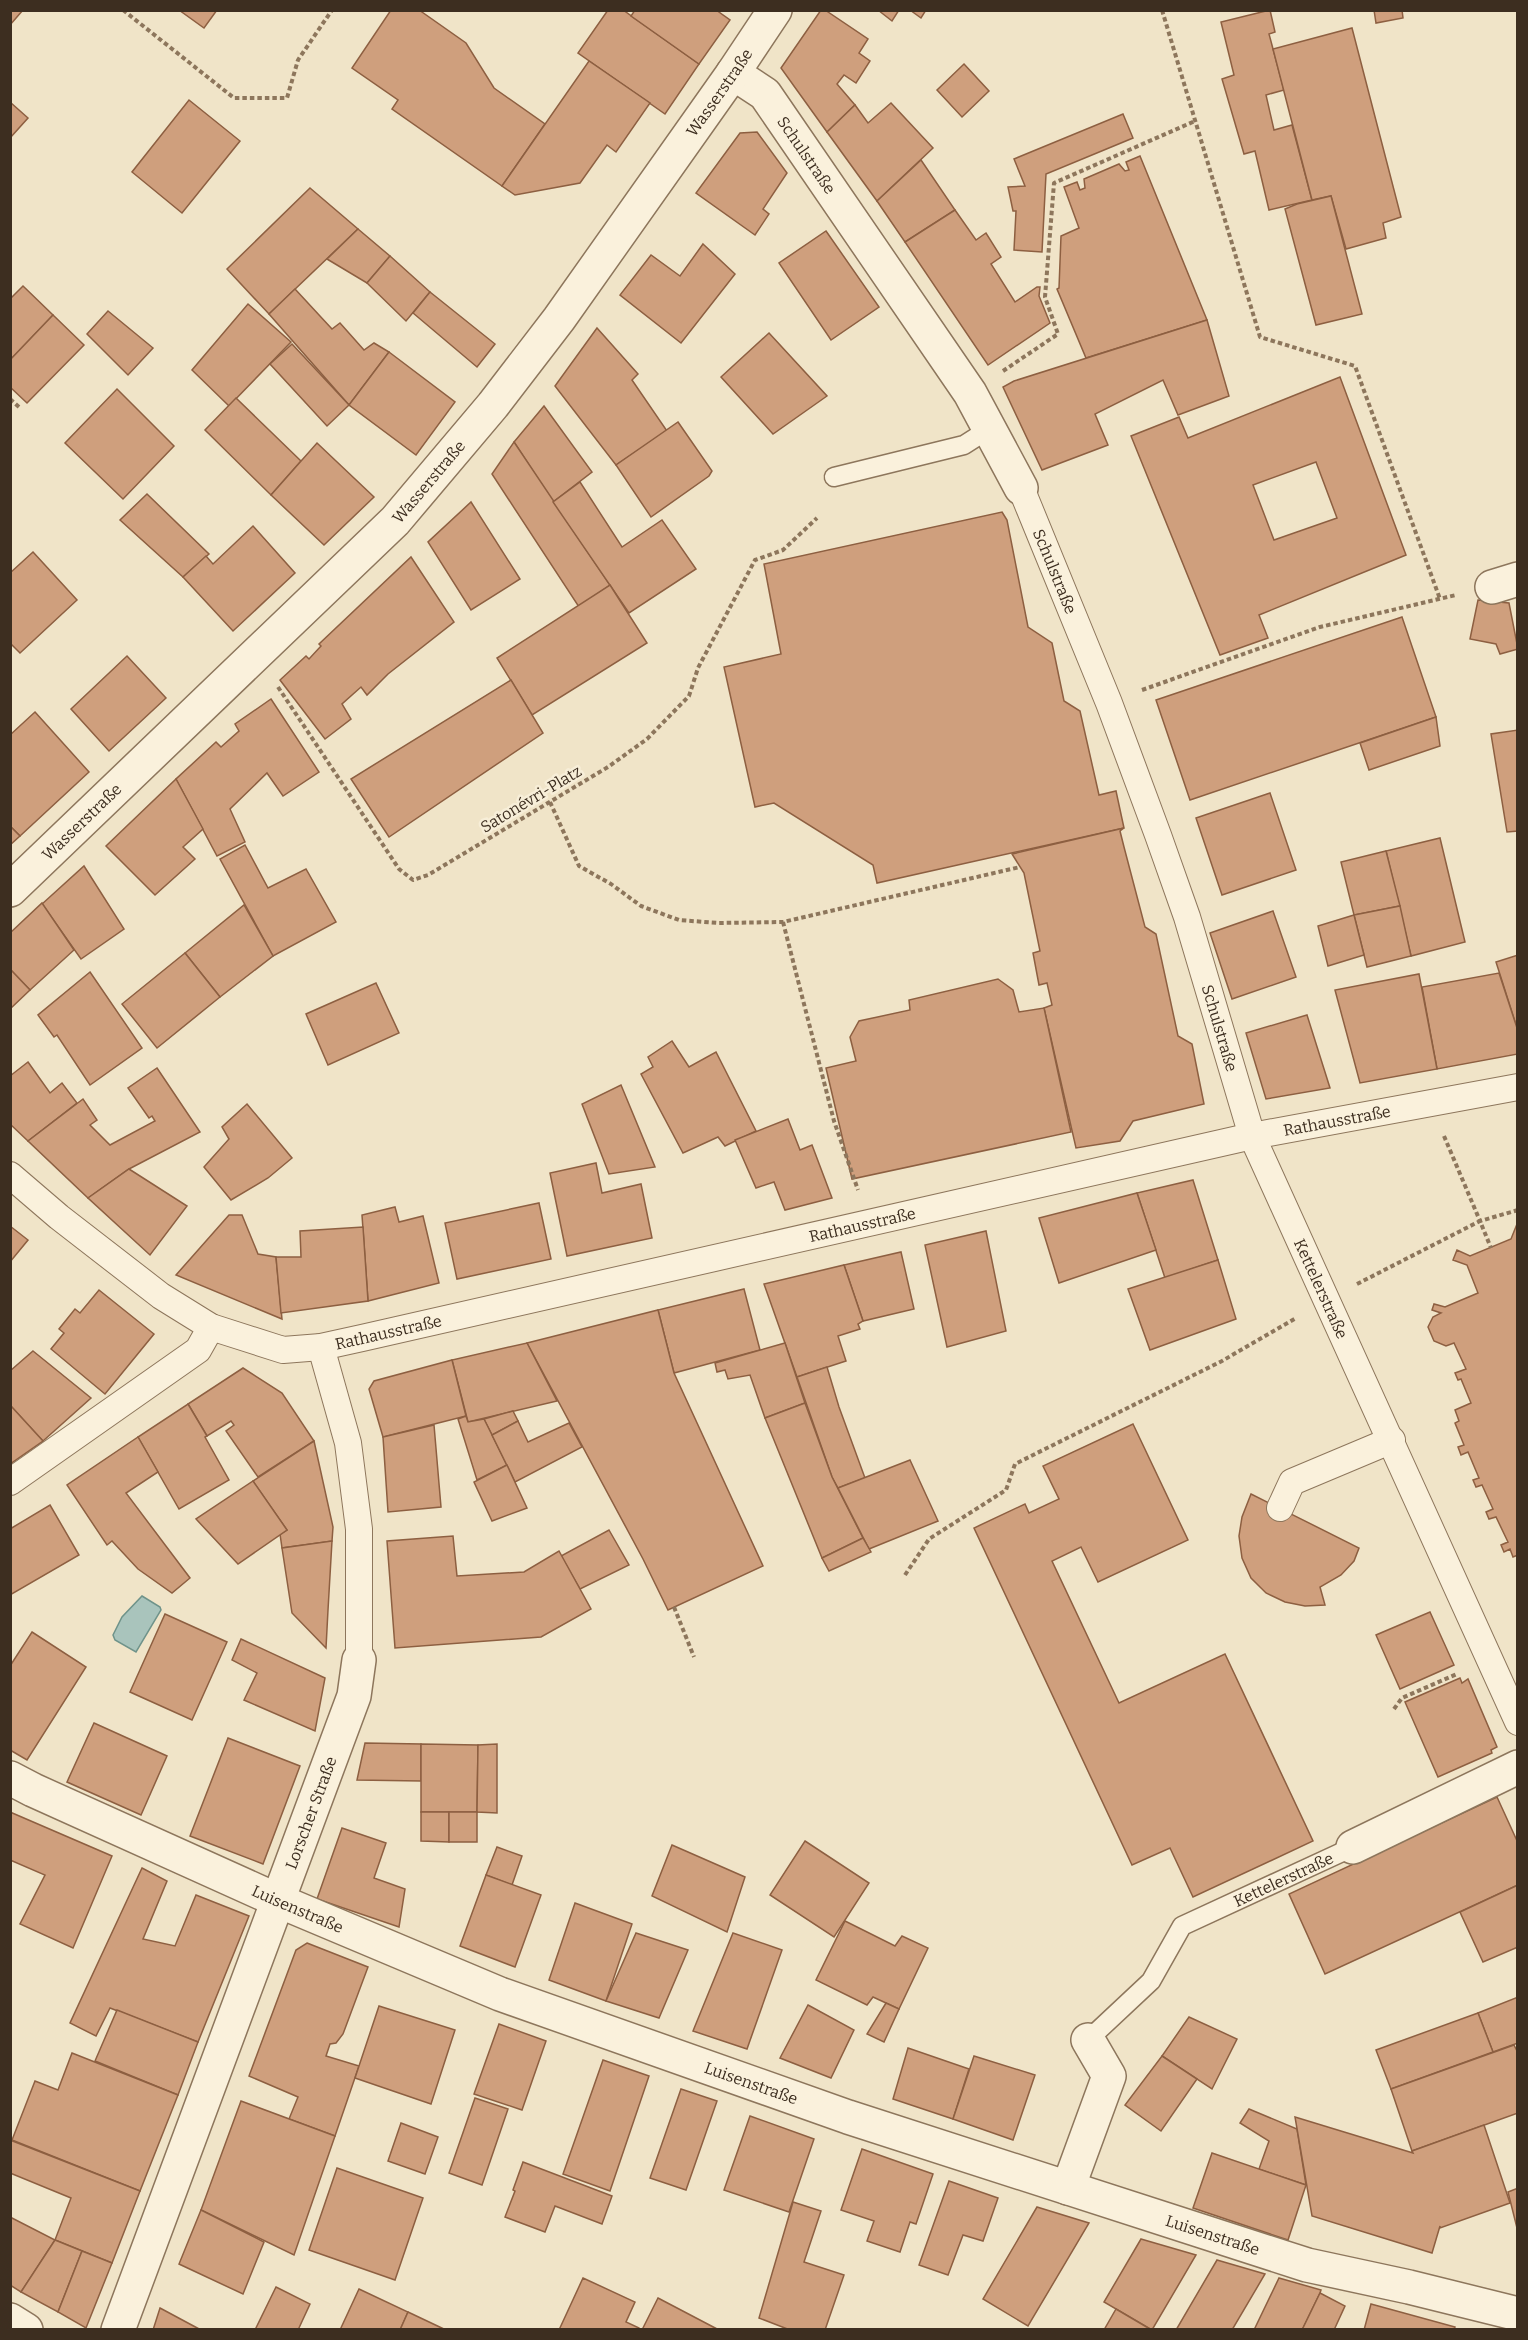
<svg xmlns="http://www.w3.org/2000/svg" width="1528" height="2340" viewBox="0 0 1528 2340" font-family="Bitter,serif">
<style>
.water{fill:#a9c4bc;stroke:#6f938a;stroke-width:1.5}
.building{fill:#cf9f7d;stroke:#8d5f41;stroke-width:1.5;fill-rule:evenodd}
.lines{fill:none;stroke-linecap:round;stroke-linejoin:round}
.service-casing{stroke:#8d765c;stroke-width:21}
.pedestrian-casing{stroke:#8d765c;stroke-width:28}
.minor-casing{stroke:#8d765c;stroke-width:36}
.path{stroke:#8d765c;stroke-width:4;stroke-dasharray:4.5 3;stroke-linecap:butt}
.service{stroke:#faf1dc;stroke-width:18}
.pedestrian{stroke:#faf1dc;stroke-width:26}
.minor{stroke:#faf1dc;stroke-width:33}
.labels{text-anchor:middle;dominant-baseline:central;stroke-width:5;stroke-linejoin:round;paint-order:stroke}
.street-label{font-size:16px;fill:#3d2e20;stroke:#f7eed8}
</style>
<rect width="100%" height="100%" fill="#f0e4c8"/>
<!-- water -->
<path class="water" d="M142,1596L160,1607L161,1610L136,1652L115,1640L113,1635L122,1617Z"/>
<!-- building -->
<g class="building">
<path d="M10,10H23L10,25Z"/>
<path d="M179,10H217L204,28Z"/>
<path d="M391,10H419L466,43L494,88L545,124L502,186L392,109L398,100L352,68Z"/>
<path d="M608,10H623L699,64L665,114L578,53Z"/>
<path d="M635,10H716L730,20L699,64L631,16Z"/>
<path d="M821,10H825L868,39L859,53L870,61L856,83L844,75L837,84L855,105L827,132L781,68Z"/>
<path d="M878,10H899L892,21Z"/>
<path d="M910,10H926L921,18Z"/>
<path d="M1270,10L1275,32L1269,34L1284,90L1266,95L1274,130L1292,125L1312,200L1269,210L1255,151L1244,154L1222,79L1234,75L1221,22Z"/>
<path d="M1374,10H1402L1403,18L1376,23Z"/>
<path d="M1352,28L1401,217L1383,223L1386,238L1346,249L1331,196L1312,200L1273,49Z"/>
<path d="M589,61L650,103L616,152L607,145L580,183L515,195L502,186Z"/>
<path d="M964,64L989,91L962,117L937,90Z"/>
<path d="M189,100L240,141L182,213L132,172Z"/>
<path d="M10,102L28,118L10,138Z"/>
<path d="M891,103L933,148L877,201L827,132L855,105L868,123Z"/>
<path d="M1123,114L1133,138L1046,174L1042,252L1014,250L1016,211H1013L1008,187L1025,186L1014,159Z"/>
<path d="M757,132L787,173L763,209L769,214L755,235L696,193L740,133Z"/>
<path d="M1140,156L1207,320L1086,358L1057,289L1059,288L1061,236L1079,228L1064,187L1077,182L1080,190L1085,188L1084,179L1119,164L1125,171L1129,170L1126,162Z"/>
<path d="M921,160L955,210L905,242L877,201Z"/>
<path d="M310,188L358,229L269,314L227,269Z"/>
<path d="M1331,196L1362,314L1316,325L1285,209L1297,204Z"/>
<path d="M955,210L976,240L986,233L1001,257L991,264L1015,302L1037,287H1040L1039,296L1050,323L988,365L905,242Z"/>
<path d="M358,229L390,256L367,283L327,259Z"/>
<path d="M826,231L879,307L831,340L779,263Z"/>
<path d="M703,244L735,274L681,343L620,295L651,255L680,276Z"/>
<path d="M390,256L430,292L406,321L367,283Z"/>
<path d="M23,286L53,315L10,360V299Z"/>
<path d="M295,289L332,329L340,323L364,350L374,343L389,352L349,405L269,314Z"/>
<path d="M430,292L495,344L477,367L413,313Z"/>
<path d="M248,304L291,342L229,406L192,370Z"/>
<path d="M108,311L153,348L128,375L87,334Z"/>
<path d="M53,315L84,345L27,403L10,387V360Z"/>
<path d="M1207,320L1229,396L1178,415L1163,380L1095,414L1108,445L1042,470L1003,387L1014,381Z"/>
<path d="M597,328L638,374L632,380L667,431L616,465L555,386Z"/>
<path d="M769,333L827,396L773,434L721,377Z"/>
<path d="M292,344L349,405L327,426L270,364Z"/>
<path d="M389,352L455,402L416,455L349,405Z"/>
<path d="M1340,377L1406,555L1259,615L1268,638L1220,655L1131,436L1179,417L1188,438ZM1316,462L1337,518L1274,540L1253,485Z"/>
<path d="M117,389L174,446L123,499L65,443Z"/>
<path d="M236,398L301,461L271,495L205,430Z"/>
<path d="M544,406L592,472L553,502L514,442Z"/>
<path d="M678,422L712,471L709,476L651,517L616,465Z"/>
<path d="M514,442L610,585L579,607L492,474Z"/>
<path d="M317,443L374,497L324,545L271,495Z"/>
<path d="M580,482L622,547L662,520L696,569L629,613L553,502Z"/>
<path d="M147,494L209,554L183,577L120,520Z"/>
<path d="M471,502L520,579L471,610L428,542Z"/>
<path d="M1002,512L1007,520L1028,627L1052,643L1064,701L1080,711L1099,795L1116,791L1124,828L877,883L873,865L774,803L755,807L724,667L781,654L764,564Z"/>
<path d="M253,526L295,573L233,631L183,577L206,556L213,564Z"/>
<path d="M33,552L77,600L20,653L10,643V573Z"/>
<path d="M411,557L454,622L388,674L367,695L361,687L342,704L351,719L325,739L280,680L306,656L309,659L321,646L319,644Z"/>
<path d="M610,585L647,643L532,715L497,658Z"/>
<path d="M1478,600L1509,603L1518,649L1500,654L1496,644L1470,639Z"/>
<path d="M1402,617L1436,717L1190,800L1156,700Z"/>
<path d="M127,656L166,698L109,751L71,709Z"/>
<path d="M511,680L543,733L389,837L351,779Z"/>
<path d="M271,699L319,772L283,796L267,773L230,809L245,842L217,856L176,779L216,742L221,747L239,731L235,724Z"/>
<path d="M35,712L89,772L20,836L10,826V735Z"/>
<path d="M1436,717L1440,746L1369,770L1360,743Z"/>
<path d="M1518,730V831L1507,832L1491,734Z"/>
<path d="M176,779L203,829L183,847L195,859L155,895L106,846Z"/>
<path d="M1270,793L1296,870L1222,895L1196,818Z"/>
<path d="M10,826L20,836L10,845Z"/>
<path d="M1124,828L1120,831L1124,847L1145,927L1156,934L1178,1036L1192,1044L1204,1104L1133,1121L1120,1141L1076,1148L1044,1008L1052,1005L1047,983L1039,985L1033,953L1040,951L1024,873L1012,854Z"/>
<path d="M1440,838L1465,942L1411,956L1386,851Z"/>
<path d="M245,845L268,888L306,869L336,922L273,956L220,859Z"/>
<path d="M1386,851L1400,906L1354,915L1341,862Z"/>
<path d="M84,866L124,929L81,959L42,904Z"/>
<path d="M42,903L74,950L30,990L10,969V933Z"/>
<path d="M244,905L273,956L220,997L185,953Z"/>
<path d="M1400,906L1411,956L1367,967L1354,915Z"/>
<path d="M1273,911L1296,977L1232,999L1210,933Z"/>
<path d="M1354,915L1364,955L1328,966L1318,926Z"/>
<path d="M185,953L220,997L157,1048L122,1004Z"/>
<path d="M1518,955V1031L1496,962Z"/>
<path d="M10,969L30,990L10,1009Z"/>
<path d="M90,972L142,1048L90,1085L57,1035L54,1037L38,1015Z"/>
<path d="M1499,973L1518,1031V1054L1437,1069L1422,987Z"/>
<path d="M1419,974L1437,1069L1360,1083L1335,990Z"/>
<path d="M998,979L1013,990L1019,1012L1044,1008L1071,1132L852,1179L826,1068L856,1061L850,1037L859,1021L910,1010L909,1000Z"/>
<path d="M376,983L399,1033L328,1065L306,1014Z"/>
<path d="M1307,1015L1330,1088L1266,1099L1246,1033Z"/>
<path d="M672,1041L689,1067L716,1052L756,1131L725,1146L718,1137L683,1153L641,1074L653,1067L648,1057Z"/>
<path d="M28,1062L50,1093L62,1083L77,1103L28,1141L10,1124V1076Z"/>
<path d="M157,1068L200,1132L129,1169L88,1198L28,1141L83,1099L97,1120L90,1125L110,1145L155,1121L152,1116L149,1118L128,1088Z"/>
<path d="M621,1085L655,1167L609,1174L582,1104Z"/>
<path d="M247,1104L292,1158L268,1178L231,1200L204,1167L229,1139L222,1127Z"/>
<path d="M788,1119L800,1150L812,1145L832,1198L785,1210L774,1182L756,1188L735,1140Z"/>
<path d="M596,1163L602,1193L641,1184L652,1238L567,1256L550,1173Z"/>
<path d="M129,1169L187,1206L150,1255L88,1198Z"/>
<path d="M1193,1180L1218,1260L1165,1278L1137,1193Z"/>
<path d="M1137,1193L1156,1250L1059,1283L1039,1218Z"/>
<path d="M539,1203L551,1259L457,1279L445,1223Z"/>
<path d="M395,1207L399,1222L423,1216L439,1283L368,1301L362,1215Z"/>
<path d="M229,1215H242L258,1254L276,1257L282,1319L176,1275Z"/>
<path d="M1517,1224L1518,1555L1513,1557L1510,1549L1504,1552L1501,1545L1508,1542L1496,1517L1489,1519L1486,1512L1493,1509L1482,1485L1476,1487L1473,1480L1479,1478L1468,1452L1461,1455L1458,1447L1464,1445L1455,1423L1459,1421L1455,1410L1471,1403L1461,1379L1458,1380L1455,1373L1466,1369L1454,1343L1446,1346L1434,1341L1428,1327L1433,1317L1441,1313L1432,1310L1434,1304L1445,1307L1478,1293L1467,1265L1453,1260L1457,1250L1470,1256L1511,1239Z"/>
<path d="M10,1226L28,1240L10,1262Z"/>
<path d="M363,1227L368,1301L281,1313L276,1257H301L300,1231Z"/>
<path d="M986,1231L1006,1331L947,1347L925,1245Z"/>
<path d="M901,1252L914,1309L863,1321L844,1265Z"/>
<path d="M1218,1260L1236,1319L1150,1350L1128,1289Z"/>
<path d="M844,1265L863,1321L858,1324L860,1329L838,1336L846,1361L797,1377L764,1284Z"/>
<path d="M744,1289L760,1350L674,1373L658,1310Z"/>
<path d="M99,1290L154,1334L105,1394L51,1349L64,1333L59,1329L75,1309L80,1313Z"/>
<path d="M658,1310L674,1373L763,1566L668,1610L643,1559L527,1343Z"/>
<path d="M527,1343L557,1401L468,1422L452,1360Z"/>
<path d="M785,1343L805,1403L765,1418L750,1375L728,1379L725,1370L717,1372L715,1363Z"/>
<path d="M33,1351L91,1398L43,1441L10,1405V1371Z"/>
<path d="M452,1360L466,1416L383,1437L369,1389L374,1381Z"/>
<path d="M827,1367L839,1407L865,1478L838,1488L832,1477L797,1377Z"/>
<path d="M243,1368L282,1393L314,1441L258,1477L226,1431L234,1425L231,1421L207,1436L188,1404Z"/>
<path d="M805,1403L832,1477L863,1538L822,1558L765,1418Z"/>
<path d="M188,1404L207,1436L205,1437L229,1480L179,1509L138,1437Z"/>
<path d="M10,1405L43,1441L10,1464Z"/>
<path d="M513,1411L518,1421L492,1435L484,1419Z"/>
<path d="M466,1416L468,1422L484,1419L507,1465L477,1480L458,1419Z"/>
<path d="M518,1421L528,1442L569,1423L582,1447L515,1482L492,1435Z"/>
<path d="M1133,1424L1188,1540L1098,1582L1081,1547L1052,1561L1119,1703L1225,1654L1313,1841L1193,1897L1170,1848L1132,1865L974,1528L1025,1504L1029,1513L1059,1499L1043,1466Z"/>
<path d="M434,1425L441,1507L388,1512L383,1437Z"/>
<path d="M138,1437L158,1472L126,1493L190,1578L172,1593L138,1569L112,1541L107,1545L67,1485Z"/>
<path d="M314,1441L333,1527L332,1541L282,1548L280,1534L287,1530L253,1481Z"/>
<path d="M910,1460L938,1521L869,1549L838,1488Z"/>
<path d="M507,1465L527,1508L492,1521L474,1482Z"/>
<path d="M253,1481L287,1530L238,1564L196,1519Z"/>
<path d="M1251,1494L1359,1548L1354,1561L1341,1575L1320,1587L1325,1605L1305,1606L1285,1602L1266,1593L1251,1578L1242,1558L1239,1536L1242,1517Z"/>
<path d="M50,1505L79,1555L10,1595V1529Z"/>
<path d="M609,1530L629,1565L580,1589L561,1556Z"/>
<path d="M453,1536L457,1576L524,1572L559,1551L591,1609L541,1637L395,1648L387,1541Z"/>
<path d="M863,1538L871,1552L829,1571L822,1558Z"/>
<path d="M332,1541L328,1610L326,1648L292,1613L282,1548Z"/>
<path d="M1430,1612L1454,1665L1400,1689L1376,1635Z"/>
<path d="M165,1614L227,1642L192,1720L130,1692Z"/>
<path d="M32,1632L86,1667L27,1760L10,1750V1666Z"/>
<path d="M241,1639L325,1678L315,1731L244,1700L257,1673L232,1660Z"/>
<path d="M1460,1678L1462,1683L1468,1679L1497,1747L1491,1750L1492,1753L1438,1777L1405,1702Z"/>
<path d="M94,1723L167,1756L141,1815L67,1782Z"/>
<path d="M228,1738L300,1766L263,1864L190,1836Z"/>
<path d="M365,1743L421,1744V1781L357,1780Z"/>
<path d="M421,1744L478,1745L477,1812H421Z"/>
<path d="M497,1744V1813L477,1812L478,1745Z"/>
<path d="M1497,1797L1518,1843V1885L1325,1974L1289,1894Z"/>
<path d="M10,1812L112,1856L73,1948L20,1924L45,1875L10,1860Z"/>
<path d="M421,1812H449V1842L421,1841Z"/>
<rect x="449" y="1812" width="28" height="30"/>
<path d="M342,1828L386,1843L374,1878L405,1889L399,1927L317,1899Z"/>
<path d="M805,1841L869,1883L834,1937L770,1895Z"/>
<path d="M672,1845L745,1877L727,1932L652,1896Z"/>
<path d="M497,1847L522,1856L512,1885L486,1875Z"/>
<path d="M142,1868L167,1881L143,1939L175,1946L196,1895L249,1916L198,2042L110,2008L96,2036L70,2023Z"/>
<path d="M486,1875L541,1895L515,1967L460,1946Z"/>
<path d="M1518,1885V1947L1483,1962L1460,1912Z"/>
<path d="M575,1903L632,1924L606,2001L549,1980Z"/>
<path d="M845,1921L895,1946L902,1936L928,1948L899,2009L873,1997L867,2005L816,1980Z"/>
<path d="M636,1933L688,1950L659,2018L606,2001Z"/>
<path d="M733,1933L782,1950L747,2049L693,2031Z"/>
<path d="M307,1943L368,1967L343,2034L336,2043L330,2044L326,2056L359,2066L335,2136L289,2119L298,2097L249,2076L296,1950Z"/>
<path d="M1518,1997V2043L1493,2052L1478,2013Z"/>
<path d="M886,2003L899,2009L884,2042L867,2034Z"/>
<path d="M808,2005L854,2030L831,2078L780,2058Z"/>
<path d="M379,2006L455,2030L431,2104L355,2078Z"/>
<path d="M117,2010L198,2042L178,2095L95,2061Z"/>
<path d="M1478,2013L1493,2052L1391,2089L1376,2050Z"/>
<path d="M1189,2017L1237,2039L1212,2089L1162,2056Z"/>
<path d="M499,2024L546,2041L522,2110L474,2094Z"/>
<path d="M1514,2045L1518,2053V2113L1412,2151L1391,2089Z"/>
<path d="M908,2048L969,2069L953,2119L893,2099Z"/>
<path d="M72,2053L178,2095L140,2191L12,2140L35,2081L58,2090Z"/>
<path d="M974,2056L1035,2075L1013,2140L953,2119Z"/>
<path d="M1162,2056L1197,2079L1161,2131L1125,2105Z"/>
<path d="M603,2060L649,2076L610,2191L563,2174Z"/>
<path d="M681,2089L717,2101L686,2190L650,2178Z"/>
<path d="M475,2098L508,2109L482,2185L449,2173Z"/>
<path d="M241,2101L335,2136L294,2255L201,2210Z"/>
<path d="M1249,2109L1297,2129L1306,2185L1259,2169L1269,2141L1240,2123Z"/>
<path d="M750,2116L814,2139L789,2212L724,2190Z"/>
<path d="M1295,2117L1413,2153L1412,2151L1484,2125L1510,2203L1440,2228V2226L1432,2253L1312,2216Z"/>
<path d="M401,2123L438,2137L425,2174L388,2161Z"/>
<path d="M10,2140L140,2191L112,2263L55,2240L71,2198L10,2173Z"/>
<path d="M862,2149L933,2174L916,2224L910,2222L900,2252L867,2241L874,2221L841,2210Z"/>
<path d="M1212,2153L1306,2185L1288,2240L1193,2208Z"/>
<path d="M523,2162L612,2196L602,2224L555,2206L545,2232L505,2217L515,2191L513,2190Z"/>
<path d="M337,2168L423,2198L395,2280L309,2250Z"/>
<path d="M949,2181L998,2198L983,2241L963,2235L948,2275L919,2265Z"/>
<path d="M1518,2188V2232L1508,2192Z"/>
<path d="M793,2202L821,2211L804,2262L844,2275L825,2330H790L759,2318Z"/>
<path d="M1037,2207L1089,2223L1028,2326L983,2299Z"/>
<path d="M201,2210L264,2242L243,2294L179,2264Z"/>
<path d="M10,2217L55,2240L21,2292L10,2285Z"/>
<path d="M1141,2239L1196,2255L1152,2330L1104,2302Z"/>
<path d="M55,2240L82,2251L58,2312L21,2292Z"/>
<path d="M82,2251L112,2263L86,2328L58,2312Z"/>
<path d="M1217,2260L1265,2274L1232,2330H1176Z"/>
<path d="M583,2278L635,2302L626,2322L639,2328V2330H559Z"/>
<path d="M1279,2278L1321,2290L1320,2293L1302,2330H1254Z"/>
<path d="M276,2287L310,2304L298,2330H255Z"/>
<path d="M359,2289L408,2312L400,2330H340Z"/>
<path d="M1320,2293L1345,2306L1334,2330H1302Z"/>
<path d="M658,2298L719,2330H642Z"/>
<path d="M1371,2304L1455,2327L1454,2330H1364Z"/>
<path d="M160,2308L201,2330H153Z"/>
<path d="M1116,2309L1150,2329L1104,2330Z"/>
<path d="M408,2312L446,2330H400Z"/>
</g>
<g class="lines">
<defs>
<g id="service">
<path d="M834,477L964,445L989,429"/>
<path id="s1" d="M1088,2040L1151,1981L1182,1926L1353,1847"/>
</g>
<g id="pedestrian">
<path id="s2" d="M1021,488L1109,703L1158,835L1187,917L1252,1136L1518,1722"/>
<path id="s3" d="M10,1175L59,1217L161,1296L211,1327L283,1350L321,1347L362,1338L1252,1136L1518,1087"/>
<path d="M321,1347L348,1443L359,1529V1660"/>
<path d="M10,1482L198,1350L211,1327"/>
<path d="M1280,1508L1292,1482L1392,1440"/>
</g>
<g id="minor">
<path id="s4" d="M733,73L765,94L970,393L1021,488"/>
<path d="M1492,587L1518,579"/>
<path id="s5" d="M10,890L395,521L493,405L559,319L733,73L775,10"/>
<path id="s6" d="M10,1778L33,1790L279,1901L500,1994L848,2117L1307,2265L1409,2287L1518,2314"/>
<path d="M1353,1847L1518,1767"/>
<path d="M1068,2188L1109,2076L1088,2040"/>
<path d="M10,2320L26,2330"/>
<path id="s7" d="M118,2330L354,1696L359,1660"/>
</g>
</defs>
<!-- service casing -->
<use href="#service" class="service-casing"/>
<!-- pedestrian casing -->
<use href="#pedestrian" class="pedestrian-casing"/>
<!-- minor casing -->
<use href="#minor" class="minor-casing"/>
<!-- path -->
<g class="path">
<path d="M123,10L234,98H287L298,60L332,10"/>
<path d="M1162,10L1260,337L1355,366L1440,599"/>
<path d="M1003,371L1058,334L1045,297L1054,183L1195,121"/>
<path d="M10,399L19,407"/>
<path d="M278,687L399,869L413,880L428,875L608,767L647,739L689,696L698,668L755,560L783,550L817,518"/>
<path d="M1142,690L1320,627L1456,595"/>
<path d="M550,802L579,866L611,884L641,906L679,920L718,923L783,922L1020,867"/>
<path d="M783,922L834,1121L858,1190"/>
<path d="M1444,1136L1480,1221L1518,1210"/>
<path d="M1357,1284L1480,1221L1491,1248"/>
<path d="M905,1575L929,1539L1006,1490L1015,1464L1222,1361L1296,1318"/>
<path d="M674,1607L694,1657"/>
<path d="M1394,1709L1402,1698L1457,1674"/>
</g>
<!-- service -->
<use href="#service" class="service"/>
<!-- pedestrian -->
<use href="#pedestrian" class="pedestrian"/>
<!-- minor -->
<use href="#minor" class="minor"/>
</g>
<g class="labels">
<!-- street labels -->
<g class="street-label">
<text stroke="none"><textPath href="#s5" startOffset="1071">Wasserstraße</textPath></text>
<text stroke="none"><textPath href="#s4" startOffset="112">Schulstraße</textPath></text>
<text stroke="none"><textPath href="#s5" startOffset="585">Wasserstraße</textPath></text>
<text stroke="none"><textPath href="#s2" startOffset="90">Schulstraße</textPath></text>
<text transform="translate(531 799) rotate(-31)">Satonévri-Platz</text>
<text stroke="none"><textPath href="#s5" startOffset="99">Wasserstraße</textPath></text>
<text stroke="none"><textPath href="#s2" startOffset="576">Schulstraße</textPath></text>
<text stroke="none"><textPath href="#s3" startOffset="1407">Rathausstraße</textPath></text>
<text stroke="none"><textPath href="#s3" startOffset="921">Rathausstraße</textPath></text>
<text stroke="none"><textPath href="#s2" startOffset="856">Kettelerstraße</textPath></text>
<text stroke="none"><textPath href="#s3" startOffset="435">Rathausstraße</textPath></text>
<text stroke="none"><textPath href="#s7" startOffset="552">Lorscher Straße</textPath></text>
<text stroke="none"><textPath href="#s1" startOffset="261">Kettelerstraße</textPath></text>
<text stroke="none"><textPath href="#s6" startOffset="316">Luisenstraße</textPath></text>
<text stroke="none"><textPath href="#s6" startOffset="802">Luisenstraße</textPath></text>
<text stroke="none"><textPath href="#s6" startOffset="1288">Luisenstraße</textPath></text>
</g>
</g>
<!-- border -->
<rect width="1528" height="2340" fill="none" stroke="#3d2e20" stroke-width="24"/>
</svg>
